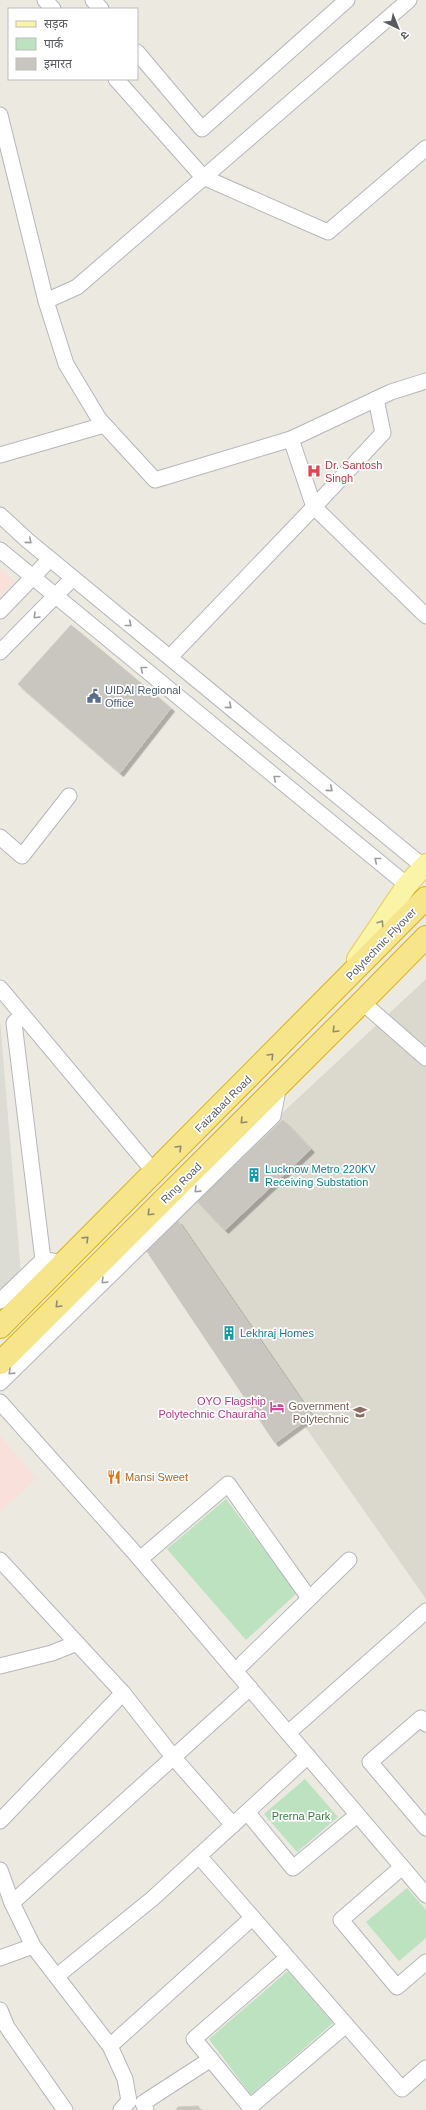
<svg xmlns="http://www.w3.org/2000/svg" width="426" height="2110" viewBox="0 0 426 2110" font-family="Helvetica,'Noto Sans Devanagari',sans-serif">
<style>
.industrial{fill:#dcdbd4}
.education{fill:#dbd9ce}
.medical{fill:#f9e0db}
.green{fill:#bde2c0}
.building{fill:#c8c6bf;stroke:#cfcbbf;filter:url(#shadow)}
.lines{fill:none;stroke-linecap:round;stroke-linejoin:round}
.minor-casing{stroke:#b6b7bc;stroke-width:17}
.major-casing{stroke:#e9ce5b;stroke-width:22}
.highway-casing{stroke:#deb00c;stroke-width:24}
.minor{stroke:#fff;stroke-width:15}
.major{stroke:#faf4a6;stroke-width:20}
.highway{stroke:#f6e58b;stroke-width:22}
.oneway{stroke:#9b9da0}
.oneway2{stroke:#99987c}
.oneway3{stroke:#908b6f}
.labels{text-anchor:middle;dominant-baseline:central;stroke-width:3.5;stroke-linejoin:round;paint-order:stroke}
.health-label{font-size:11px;fill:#be3a42;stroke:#fff;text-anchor:start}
.service-label{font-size:11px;fill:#4e5e75;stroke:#fff;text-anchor:start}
.street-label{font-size:11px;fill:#595b60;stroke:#fff}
.culture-label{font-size:11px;fill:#0d838f;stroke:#fff;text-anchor:start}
.hotel-label{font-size:11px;fill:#b23c85;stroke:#fff;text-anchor:end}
.education-label{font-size:11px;fill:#785e54;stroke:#fff;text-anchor:end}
.food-label{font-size:11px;fill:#c56008;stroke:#fff;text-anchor:start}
.park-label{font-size:11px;fill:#388042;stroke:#fff}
</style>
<defs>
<filter id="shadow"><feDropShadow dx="3.5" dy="3.5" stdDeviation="0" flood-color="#0004"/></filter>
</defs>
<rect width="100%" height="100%" fill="#ebe9e0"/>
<!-- industrial -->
<path class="industrial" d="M0,1020L21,1274L0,1295Z"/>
<!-- education -->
<path class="education" d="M426,979V1599L163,1224Z"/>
<!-- medical -->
<g class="medical">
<path d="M0,568L15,581L0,596Z"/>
<path d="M0,1436L36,1478L0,1512Z"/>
</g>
<!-- green -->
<g class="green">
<path d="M226,1499L297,1593L246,1640L167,1549Z"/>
<path d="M305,1779L338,1817L297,1852L264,1814Z"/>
<path d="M407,1888L426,1910V1938L399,1961L366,1922Z"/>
<path d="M288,1971L333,2023L251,2095L209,2039Z"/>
</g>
<!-- building -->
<g class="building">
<path d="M71,625L171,708L120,773L18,684Z"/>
<path d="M283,1120L311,1149L225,1230L197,1201Z"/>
<path d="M178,1221L312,1416L275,1443L146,1250Z"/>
<path d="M198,2106L201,2110H176L178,2107Z"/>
</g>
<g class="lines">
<defs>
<g id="minor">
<path d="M45,0L53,9"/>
<path d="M93,0L101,9"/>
<path d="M137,52L202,129L347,0"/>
<path d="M116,79L203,177L328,232L426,148"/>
<path d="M0,115L46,301L66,364L99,419L155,480L291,439L314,507L383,433L376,399"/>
<path d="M46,301L77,287L409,0"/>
<path d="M291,439L391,392L426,381"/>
<path d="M0,455L104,425"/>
<path d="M0,515L27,540L424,867"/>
<path d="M0,550L407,885"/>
<path d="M0,611L50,559"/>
<path d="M0,652L73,578"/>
<path d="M170,657L314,507L426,616"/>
<path d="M0,837L22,856L69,796"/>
<path d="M0,988L155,1173"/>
<path d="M362,1002L426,1058"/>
<path d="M22,1015L14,1023L43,1260"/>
<path d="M0,1301L43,1260L53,1261"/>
<path d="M0,1383L273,1116L279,1085"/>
<path d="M0,1402L133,1551L426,1895"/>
<path d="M140,1559L228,1484L309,1598"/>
<path d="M0,1560L123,1693L174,1758L233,1825"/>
<path d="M0,1666L52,1653L77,1643"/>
<path d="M235,1671L349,1560"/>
<path d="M426,1724L421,1718L370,1762L426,1828"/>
<path d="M288,1733L426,1611"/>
<path d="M247,1812L293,1868L357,1815"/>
<path d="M0,1821L123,1693"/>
<path d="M199,1856L402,2089L426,2068"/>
<path d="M402,1867L341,1920L397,1987L426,1962"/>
<path d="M0,1870L12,1903L33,1946L110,2046L125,2079L129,2101L121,2110"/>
<path d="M12,1903L250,1688"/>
<path d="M0,1958L33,1946"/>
<path d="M287,1958L194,2039L250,2107L346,2025"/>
<path d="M57,1976L152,1899L308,1756"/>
<path d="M0,2010L7,2027L65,2110"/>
<path d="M110,2046L252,1918"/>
<path d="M146,2110L143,2103L211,2059"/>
</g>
<path id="major" d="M357,959L407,885L426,864"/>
<g id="highway">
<path d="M0,1327L426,898"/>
<path d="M0,1363L362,1002L426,937"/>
</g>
</defs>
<!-- minor casing -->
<use href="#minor" class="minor-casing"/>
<!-- major casing -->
<use href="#major" class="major-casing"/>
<!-- highway casing -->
<use href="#highway" class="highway-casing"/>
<!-- minor -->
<use href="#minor" class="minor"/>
<!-- major -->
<use href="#major" class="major"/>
<!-- highway -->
<use href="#highway" class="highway"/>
</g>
<!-- one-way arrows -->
<defs><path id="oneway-chevron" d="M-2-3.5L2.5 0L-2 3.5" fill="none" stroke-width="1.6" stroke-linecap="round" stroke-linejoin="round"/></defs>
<g class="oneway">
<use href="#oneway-chevron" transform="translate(29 541) rotate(41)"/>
<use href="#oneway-chevron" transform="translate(36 616) rotate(135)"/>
<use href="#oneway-chevron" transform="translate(129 624) rotate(39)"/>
<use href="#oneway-chevron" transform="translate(143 669) rotate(-141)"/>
<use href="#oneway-chevron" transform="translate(229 706) rotate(40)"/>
<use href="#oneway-chevron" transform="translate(276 778) rotate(-141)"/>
<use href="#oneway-chevron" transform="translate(330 789) rotate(40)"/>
<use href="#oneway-chevron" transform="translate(377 860) rotate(-141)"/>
<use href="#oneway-chevron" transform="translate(197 1190) rotate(136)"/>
<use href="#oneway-chevron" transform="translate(104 1281) rotate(136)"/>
<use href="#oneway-chevron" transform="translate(11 1372) rotate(136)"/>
</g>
<use class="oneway2" href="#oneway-chevron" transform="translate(381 923) rotate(-56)"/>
<g class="oneway3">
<use href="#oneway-chevron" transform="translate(335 1030) rotate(135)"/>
<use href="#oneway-chevron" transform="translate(271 1056) rotate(-45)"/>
<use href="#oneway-chevron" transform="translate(243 1121) rotate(135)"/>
<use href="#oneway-chevron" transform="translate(179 1148) rotate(-45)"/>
<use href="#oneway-chevron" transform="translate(150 1213) rotate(135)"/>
<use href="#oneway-chevron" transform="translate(86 1239) rotate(-44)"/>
<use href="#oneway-chevron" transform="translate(58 1305) rotate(135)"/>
</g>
<!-- icons -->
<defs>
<symbol id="hospital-bare" viewBox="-9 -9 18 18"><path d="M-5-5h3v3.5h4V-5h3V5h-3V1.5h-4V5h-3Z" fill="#e0444e" stroke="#fff" stroke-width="2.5" paint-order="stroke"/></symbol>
<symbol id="civic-bare" viewBox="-9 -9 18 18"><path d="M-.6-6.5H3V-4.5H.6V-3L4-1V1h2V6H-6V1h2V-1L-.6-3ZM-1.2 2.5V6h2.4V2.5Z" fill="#5c6f8a" stroke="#fff" stroke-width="2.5" paint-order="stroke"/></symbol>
<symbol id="building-bare" viewBox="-9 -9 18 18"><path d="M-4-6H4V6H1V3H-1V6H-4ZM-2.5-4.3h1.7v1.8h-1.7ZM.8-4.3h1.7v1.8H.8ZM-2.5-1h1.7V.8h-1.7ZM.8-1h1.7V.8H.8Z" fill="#0f9aa8" stroke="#fff" stroke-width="2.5" paint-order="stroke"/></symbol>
<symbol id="hotel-bare" viewBox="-9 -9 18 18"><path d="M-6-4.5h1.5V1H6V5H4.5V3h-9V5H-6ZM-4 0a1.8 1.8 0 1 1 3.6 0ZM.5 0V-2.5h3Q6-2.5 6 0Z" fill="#d1479c" stroke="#fff" stroke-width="2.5" paint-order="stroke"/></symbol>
<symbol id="university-bare" viewBox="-9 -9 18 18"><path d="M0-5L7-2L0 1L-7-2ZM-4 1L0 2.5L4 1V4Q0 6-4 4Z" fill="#8d6e63" stroke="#fff" stroke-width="2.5" paint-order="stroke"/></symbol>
<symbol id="restaurant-bare" viewBox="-9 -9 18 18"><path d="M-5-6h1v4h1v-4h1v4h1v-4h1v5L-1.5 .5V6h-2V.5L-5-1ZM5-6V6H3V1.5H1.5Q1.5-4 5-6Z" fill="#e8710a" stroke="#fff" stroke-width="2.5" paint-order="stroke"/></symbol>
</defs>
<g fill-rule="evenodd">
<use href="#hospital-bare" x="304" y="461" width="20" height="20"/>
<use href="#civic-bare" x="84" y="686" width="20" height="20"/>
<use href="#building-bare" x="244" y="1165" width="20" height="20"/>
<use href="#building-bare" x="219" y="1323" width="20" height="20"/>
<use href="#hotel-bare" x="267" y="1397" width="20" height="20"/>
<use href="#university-bare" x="350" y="1402" width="20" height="20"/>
<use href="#restaurant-bare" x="104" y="1467" width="20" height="20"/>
</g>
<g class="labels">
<!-- health labels -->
<g class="health-label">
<text x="325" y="465">Dr. Santosh<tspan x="325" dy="13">Singh</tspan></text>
</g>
<!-- service labels -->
<g class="service-label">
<text x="105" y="690">UIDAI Regional<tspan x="105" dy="13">Office</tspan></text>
</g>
<!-- street labels -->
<g class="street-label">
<text transform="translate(381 944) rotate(-46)">Polytechnic Flyover</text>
<text transform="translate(223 1104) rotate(-45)">Faizabad Road</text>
<text transform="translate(181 1183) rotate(-45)">Ring Road</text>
</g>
<!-- culture labels -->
<g class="culture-label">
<text x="265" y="1169">Lucknow Metro 220KV<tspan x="265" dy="13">Receiving Substation</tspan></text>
<text x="240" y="1333">Lekhraj Homes</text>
</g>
<!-- hotel labels -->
<g class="hotel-label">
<text x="266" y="1401">OYO Flagship<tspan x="266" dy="13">Polytechnic Chauraha</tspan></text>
</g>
<!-- education labels -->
<g class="education-label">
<text x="349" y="1406">Government<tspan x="349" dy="13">Polytechnic</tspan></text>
</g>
<!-- food labels -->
<g class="food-label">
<text x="125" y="1477">Mansi Sweet</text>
</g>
<!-- park labels -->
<g class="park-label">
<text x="301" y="1816">Prerna Park</text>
</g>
</g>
<!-- legend -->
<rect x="8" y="8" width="130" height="72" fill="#ffffff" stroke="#bdbdbf"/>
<rect x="16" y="21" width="20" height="6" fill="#faf4a6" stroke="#bdbdbf"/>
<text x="44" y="28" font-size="12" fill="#595b60">सड़क</text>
<rect x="16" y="38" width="20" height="12" fill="#bde2c0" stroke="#bdbdbf"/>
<text x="44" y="48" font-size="12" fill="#595b60">पार्क</text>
<rect x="16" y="58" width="20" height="12" fill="#c8c6bf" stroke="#bdbdbf"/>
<text x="44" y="68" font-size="12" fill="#595b60">इमारत</text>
<!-- north arrow -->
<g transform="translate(398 28) rotate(137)" stroke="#ffffff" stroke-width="3" paint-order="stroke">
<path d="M0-3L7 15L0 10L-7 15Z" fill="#595b60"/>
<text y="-6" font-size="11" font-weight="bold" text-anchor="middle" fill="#595b60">उ</text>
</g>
</svg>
